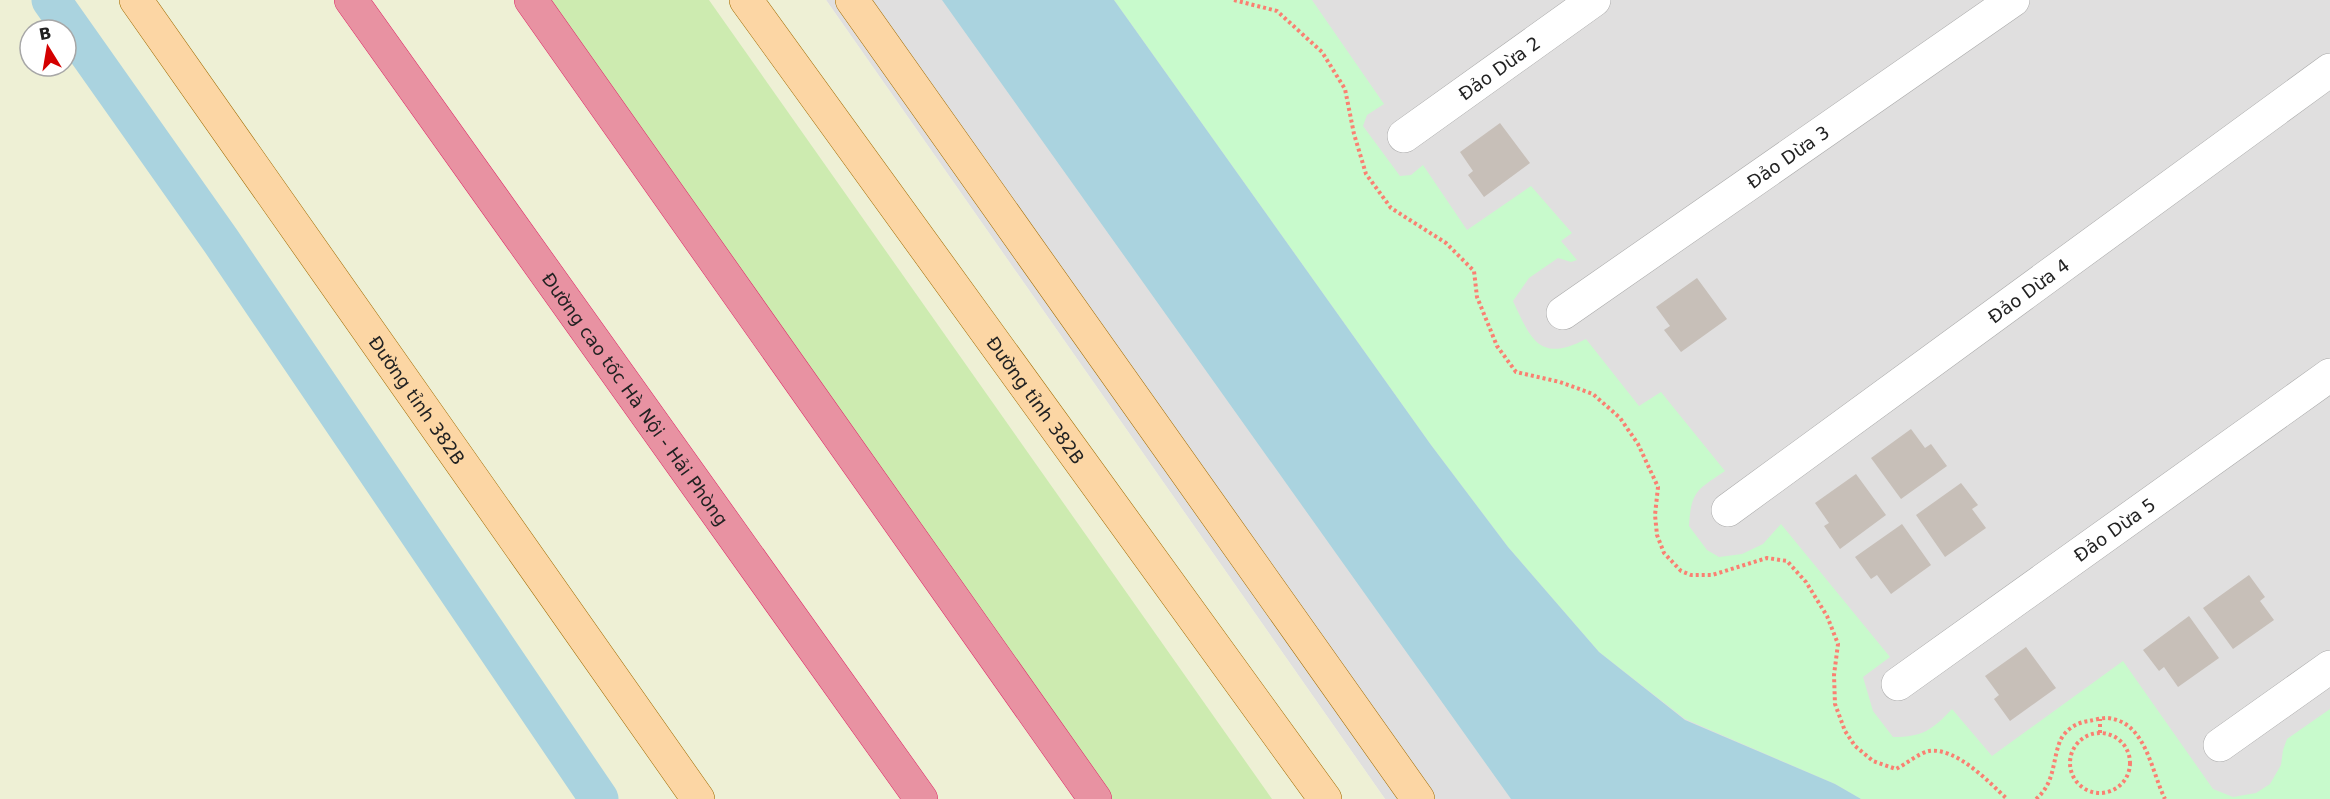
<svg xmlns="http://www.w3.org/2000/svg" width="2330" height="799" viewBox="0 0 2330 799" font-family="'DejaVu Sans',sans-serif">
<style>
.residential{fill:#e0dfdf}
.farmland{fill:#eef0d5;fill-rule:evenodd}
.grass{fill:#cdebb0}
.park{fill:#c8facc}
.water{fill:#aad3df}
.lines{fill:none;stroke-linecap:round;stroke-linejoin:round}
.canal{stroke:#aad3df;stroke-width:39}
.building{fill:#c7bfb8}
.street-casing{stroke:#a9a9a9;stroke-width:34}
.primary-casing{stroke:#a06b00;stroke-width:34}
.highway-casing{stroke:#dc2a67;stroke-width:34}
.path{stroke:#fa8072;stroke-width:4;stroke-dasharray:3 3;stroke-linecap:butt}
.street{stroke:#fff;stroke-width:33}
.primary{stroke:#fcd6a4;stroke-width:33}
.highway{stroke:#e892a2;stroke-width:33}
.labels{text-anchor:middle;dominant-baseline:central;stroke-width:5;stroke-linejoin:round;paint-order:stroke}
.street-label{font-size:18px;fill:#222;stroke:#fff}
</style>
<rect width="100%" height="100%" fill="#f2efe9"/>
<!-- residential -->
<path class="residential" d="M826,0H2330V799H1385Z"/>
<!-- farmland -->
<path class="farmland" d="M0,0H826L1385,799H0ZM30,30H66V66H30Z"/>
<!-- grass -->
<path class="grass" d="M543,0H709L1272,799H1108Z"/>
<!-- park -->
<path class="park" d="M1114,0H1312L1384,104L1367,115L1363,126L1400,176L1411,175L1423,165L1467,230L1531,186L1572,233L1561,241L1577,260L1571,262L1558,258L1529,278L1513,301C1531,340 1540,363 1586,339L1639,406L1661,392L1725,471C1697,490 1691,491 1689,526L1707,550L1719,557L1742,554L1763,544L1781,524L1890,657L1863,677L1873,711L1893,737C1923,737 1932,730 1952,709L1992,756L2123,661L2213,789L2233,797L2256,793L2270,784L2281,765L2283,750L2287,739L2330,709V799H1861L1835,784L1685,719L1599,652L1508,547L1431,445Z"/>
<!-- water -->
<path class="water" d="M942,0H1114L1431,445L1508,547L1599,652L1685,720L1835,784L1861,799H1511Z"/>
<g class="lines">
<!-- canal -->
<path class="canal" d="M51,0L221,241L599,799"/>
</g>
<!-- building -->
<g class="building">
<path d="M1500,123L1530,163L1484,197L1468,175L1473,171L1460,152Z"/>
<path d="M1697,278L1727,319L1681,352L1664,330L1670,326L1656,307Z"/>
<path d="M1911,429L1925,448L1931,444L1947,466L1901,499L1871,458Z"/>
<path d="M1856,474L1886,515L1840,549L1824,526L1829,523L1815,503Z"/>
<path d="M1961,483L1978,505L1972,509L1986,528L1945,557L1916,515Z"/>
<path d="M1902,524L1931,565L1891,594L1877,575L1871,579L1855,557Z"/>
<path d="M2249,575L2265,597L2260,601L2274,620L2233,649L2203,608Z"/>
<path d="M2189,616L2219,658L2178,687L2164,667L2159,671L2143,650Z"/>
<path d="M2026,647L2056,688L2010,721L1994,699L1999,695L1985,676Z"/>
</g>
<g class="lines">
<defs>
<g id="street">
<path id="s1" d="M1404,136L1594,0"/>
<path id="s2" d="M1563,313L2013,0"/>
<path id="s3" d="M1728,510L2330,70"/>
<path id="s4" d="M1898,684L2330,375"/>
<path d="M2220,745L2330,667"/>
</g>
<g id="primary">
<path id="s5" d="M136,0L698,799"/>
<path id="s6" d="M746,0L1325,799"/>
<path d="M852,0L1418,799"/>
</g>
<g id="highway">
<path id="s7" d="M351,0L921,799"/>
<path d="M531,0L1095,799"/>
</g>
</defs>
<!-- street casing -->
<use href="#street" class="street-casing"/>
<!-- primary casing -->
<use href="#primary" class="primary-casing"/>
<!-- highway casing -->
<use href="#highway" class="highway-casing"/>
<!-- path -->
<g class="path">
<path d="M1234,0L1277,11L1322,52L1345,89L1354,134L1366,174L1391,208L1446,243L1474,271L1477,297L1497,346L1516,372L1560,382L1593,394L1620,418L1638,444L1658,487L1655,515L1657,535L1664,553L1681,571L1691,575H1712L1767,558L1787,561L1806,582L1827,616L1838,644L1834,675L1835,704L1845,731L1855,746L1873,761L1896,769C1906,764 1919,753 1929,751C1956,747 1989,782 2007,799"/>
<path d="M2100,733V719"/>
<circle cx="2100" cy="763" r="30"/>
<path d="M2036,799C2055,783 2052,762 2060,741C2065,730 2077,722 2089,721C2094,720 2101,718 2107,718C2146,721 2151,771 2165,799"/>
</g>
<!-- street -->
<use href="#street" class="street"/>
<!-- primary -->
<use href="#primary" class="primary"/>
<!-- highway -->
<use href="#highway" class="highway"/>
</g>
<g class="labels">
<!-- street labels -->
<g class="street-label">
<text stroke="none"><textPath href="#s1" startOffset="117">Đảo Dừa 2</textPath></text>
<text stroke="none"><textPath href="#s2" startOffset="274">Đảo Dừa 3</textPath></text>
<text stroke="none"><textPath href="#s3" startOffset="372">Đảo Dừa 4</textPath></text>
<text stroke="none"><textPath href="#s5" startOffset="489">Đường tỉnh 382B</textPath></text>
<text stroke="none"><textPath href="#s7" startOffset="490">Đường cao tốc Hà Nội - Hải Phòng</textPath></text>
<text stroke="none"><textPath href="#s6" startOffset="494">Đường tỉnh 382B</textPath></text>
<text stroke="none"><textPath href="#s4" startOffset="266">Đảo Dừa 5</textPath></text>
</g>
</g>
<!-- north arrow -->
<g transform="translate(48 48) rotate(349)"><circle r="28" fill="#ffffff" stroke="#a7a7a7" stroke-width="1.5"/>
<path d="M0-4.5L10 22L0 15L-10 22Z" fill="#d40000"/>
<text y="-9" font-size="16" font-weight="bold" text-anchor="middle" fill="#222222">B</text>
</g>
</svg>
